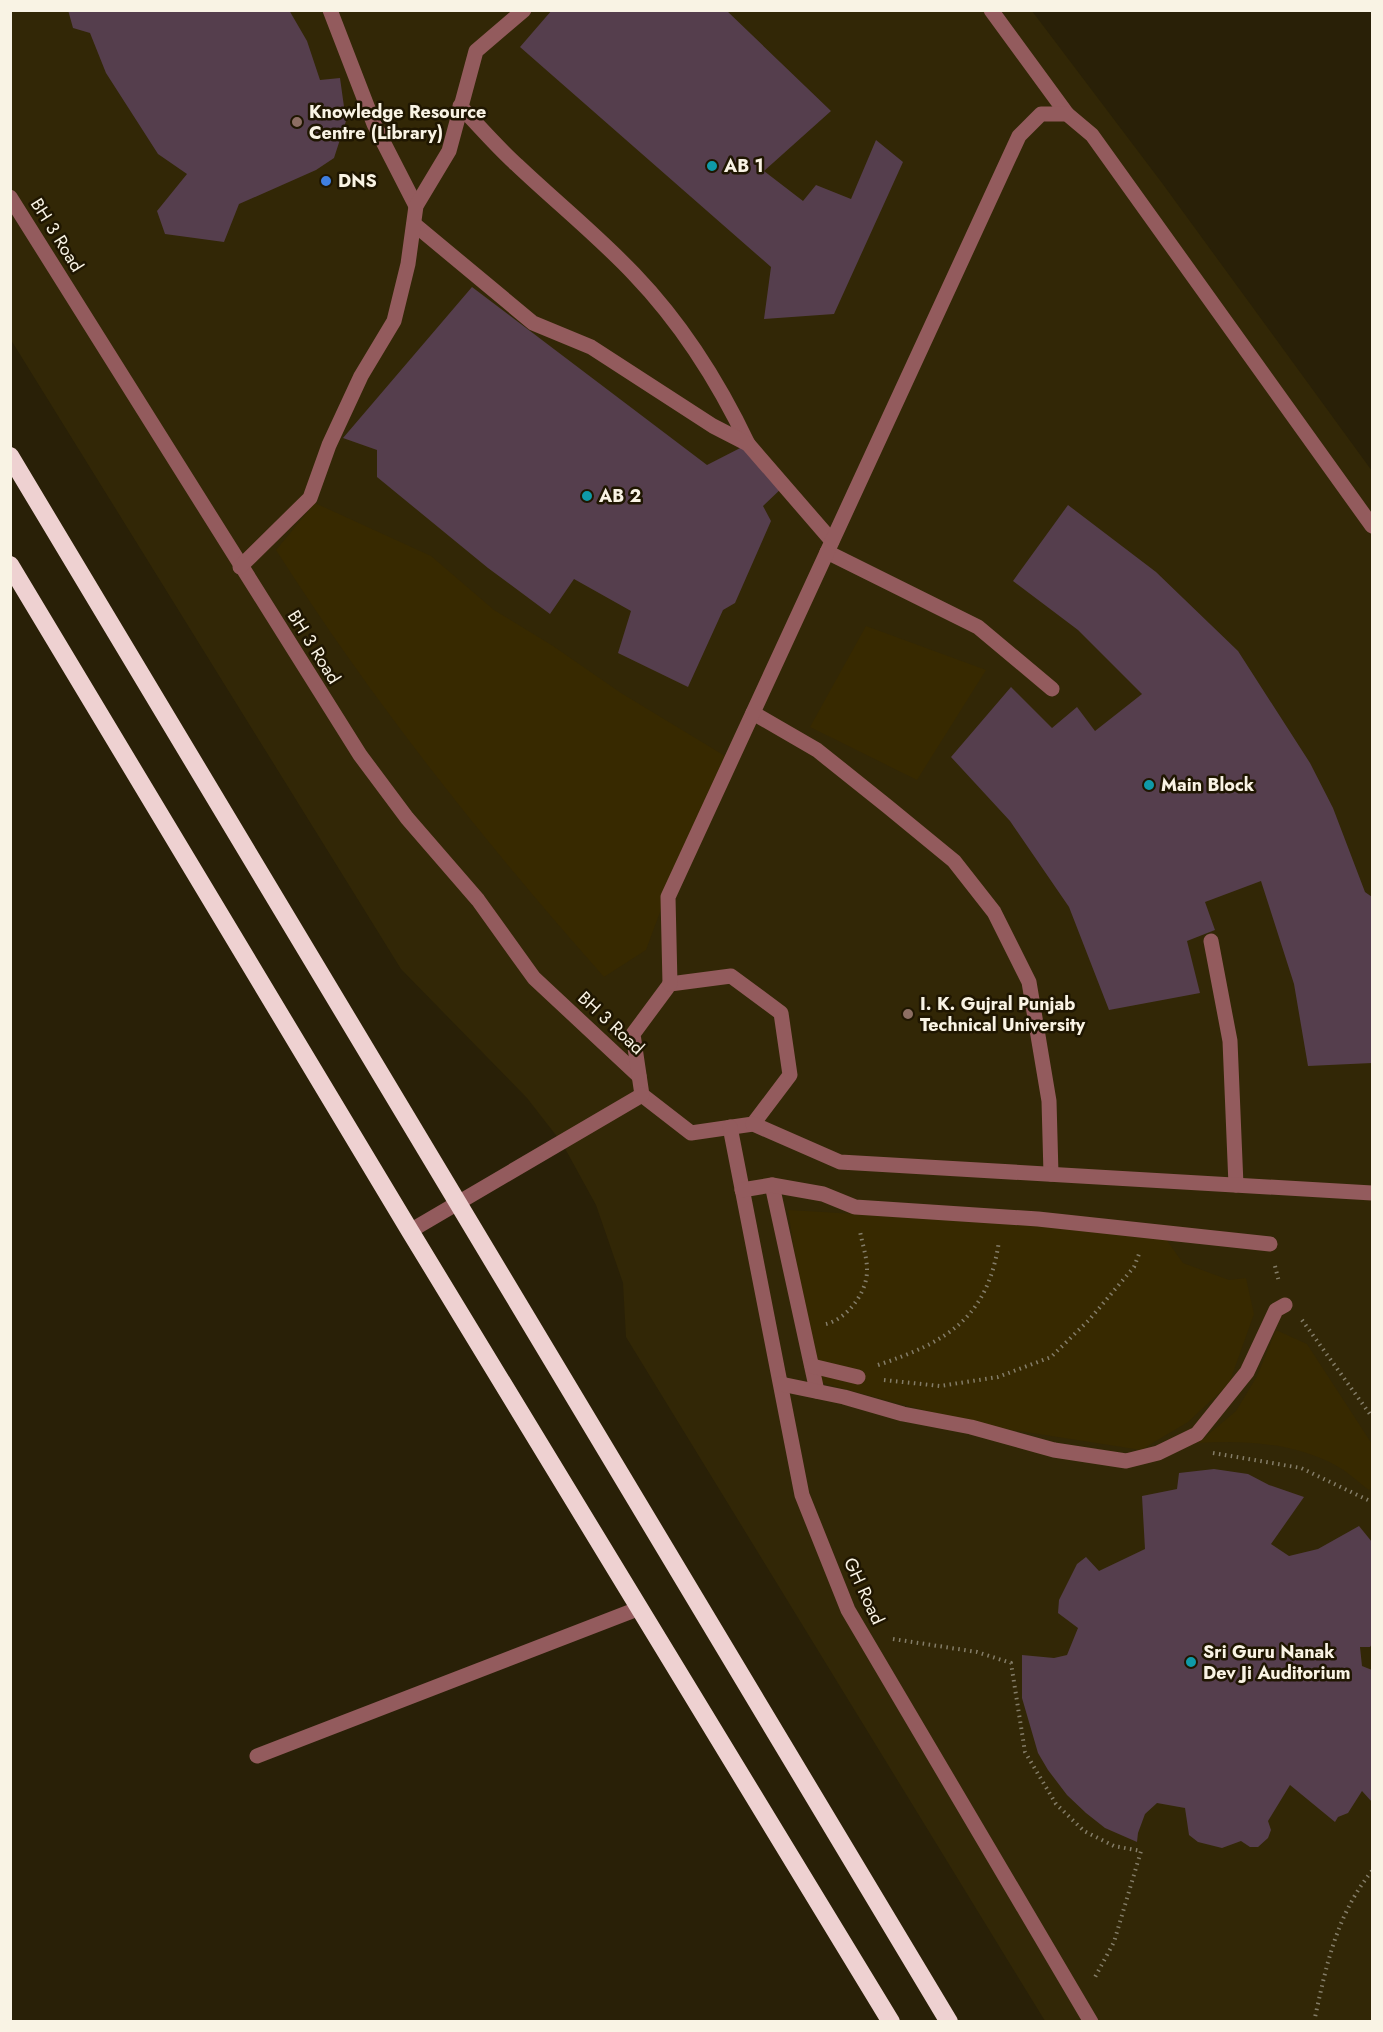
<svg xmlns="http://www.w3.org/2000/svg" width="1383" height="2032" viewBox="0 0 1383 2032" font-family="Jost,sans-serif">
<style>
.built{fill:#322706}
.green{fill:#372900}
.building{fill:#553e4d}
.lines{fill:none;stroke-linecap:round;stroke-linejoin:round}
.path{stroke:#847d68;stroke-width:4;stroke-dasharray:1.5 4.5;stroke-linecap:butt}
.lane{stroke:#935b5d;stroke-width:15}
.street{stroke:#935b5d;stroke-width:15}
.highway{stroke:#eed1d1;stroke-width:18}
.education-dot{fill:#8d6e63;stroke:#1f1601;stroke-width:2}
.culture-dot{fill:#0f9aa8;stroke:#1f1601;stroke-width:2}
.shop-dot{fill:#3f7fe0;stroke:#1f1601;stroke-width:2}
.labels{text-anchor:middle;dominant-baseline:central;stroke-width:5;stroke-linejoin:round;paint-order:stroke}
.poi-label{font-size:18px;font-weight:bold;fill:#f9f3e4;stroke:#1f1601;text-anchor:start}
.street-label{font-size:18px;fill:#f9f3e4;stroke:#1f1601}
</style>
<rect width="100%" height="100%" fill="#292007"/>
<!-- built -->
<path class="built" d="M11,11H1032L1162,183L1372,471V2021H1045L626,1337L623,1283L596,1205L562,1143L527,1098L401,969L11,340Z"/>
<!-- green -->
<g class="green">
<path d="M315,503L431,556L494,610L553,646L621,693L725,756L686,842L646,950L604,977C485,843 373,702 276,550Z"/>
<path d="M866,626L986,670L917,780L810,727Z"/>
<path d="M788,1210L1161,1232L1183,1263L1229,1280L1246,1278L1254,1314L1229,1384L1188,1422L1141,1450L980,1425L815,1381Z"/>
<path d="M1276,1330L1307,1344L1372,1444V1487L1369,1490C1358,1482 1347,1471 1335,1465C1294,1443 1244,1440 1198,1443L1236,1411L1257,1376Z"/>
</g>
<!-- building -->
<g class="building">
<path d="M68,10H289L307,41L320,80L340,78L346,121L334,158L316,170L239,204L224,242L165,234L157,211L187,174L158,154L106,73L90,33L73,28Z"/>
<path d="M552,10H726L831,111L764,171L803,201L816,185L851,199L876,140L903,162L834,314L764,319L771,267L520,47Z"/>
<path d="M472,287L707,465L748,444L785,485L763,506L771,521L735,603L723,610L688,687L618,653L631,611L574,579L550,614L488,568L377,477V450L343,438Z"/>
<path d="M1068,505L1156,572L1238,651L1310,763L1333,808L1365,892L1372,897V1063L1308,1066L1294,984L1261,881L1205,902L1215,930L1187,941L1200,993L1109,1010L1069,907L1010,821L951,757L1011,687L1052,728L1077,707L1095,731L1142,694L1078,630L1013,581Z"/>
<path d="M1214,1469L1248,1474L1269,1485L1304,1497L1271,1544L1289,1556L1318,1549L1359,1526L1372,1542V1644L1370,1647H1360L1362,1666L1372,1670V1802L1362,1791L1348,1813L1338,1817L1335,1822L1290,1785L1268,1821L1271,1830L1268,1838L1258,1847H1250L1241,1841L1222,1848L1198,1842L1189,1835L1185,1808L1157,1803L1145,1814L1138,1833L1137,1842L1105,1828L1086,1813L1067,1795L1048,1770L1038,1753L1022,1698V1655L1054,1658L1067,1655L1078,1628L1058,1613L1059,1600L1077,1564L1086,1557L1099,1571L1145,1549L1142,1496L1177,1489L1179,1473Z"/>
</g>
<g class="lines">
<!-- path -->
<g class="path">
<path d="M1275,1266L1279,1282"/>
<path d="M1302,1320L1372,1417"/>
<path d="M826,1324C847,1319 868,1292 867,1269C867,1257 862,1243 860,1231"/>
<path d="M878,1365C947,1342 988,1318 999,1241"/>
<path d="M884,1380L940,1386L998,1377L1051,1357L1089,1320L1134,1267L1139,1254"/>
<path d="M1213,1453L1301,1468L1372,1502"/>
<path d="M893,1639L977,1652L1011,1663L1025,1752L1056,1804L1084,1831L1114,1846L1141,1851L1114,1942L1094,1979"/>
<path d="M1314,2022C1326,1967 1336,1915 1372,1871"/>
</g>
<!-- lane -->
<path class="lane" d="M257,1756L640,1608"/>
<!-- street -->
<g class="street">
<path d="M330,10L374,124L416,206"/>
<path d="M991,10L1067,114"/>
<path d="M460,106C479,126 497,147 517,165C556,202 597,235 634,274C681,323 719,383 748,444"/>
<path d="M10,197L360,755L407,818L478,900L534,978L639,1076"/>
<path d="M414,224L533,323L591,347L713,426L748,444L832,541"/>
<path d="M827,552L978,627L1052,689"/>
<path d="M240,567L310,498L329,445L361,376L394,321L408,264L416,206L449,151L476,51L524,10"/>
<path d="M753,713L817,750L887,806L954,861L994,912L1029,982L1049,1101L1051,1174"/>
<path d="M1211,941L1230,1041L1236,1185"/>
<path d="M731,976L781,1013L790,1075L753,1124L691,1133L642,1095L633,1034L670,984Z"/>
<path d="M670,984L668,897L1019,136L1041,114H1067L1092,135L1372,526"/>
<path d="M753,1124L840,1162L1372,1193"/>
<path d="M730,1127L802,1495L848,1610L1091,2022"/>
<path d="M772,1185L817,1391"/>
<path d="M742,1190L772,1185L823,1194L855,1207L1038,1219L1270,1244"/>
<path d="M410,1231L642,1095"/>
<path d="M812,1366L858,1377"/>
<path d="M781,1384L844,1397L903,1414L971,1427L1054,1450L1126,1461L1158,1453L1197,1434L1247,1372L1276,1310L1285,1305"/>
</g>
<!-- highway -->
<g class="highway">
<path d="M10,456L949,2022"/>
<path d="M10,565L410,1231L891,2022"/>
</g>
</g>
<!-- markers -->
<g class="education-dot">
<circle cx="297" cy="122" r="6"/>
<circle cx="908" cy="1014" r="6"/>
</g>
<g class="culture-dot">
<circle cx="712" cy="166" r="6"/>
<circle cx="587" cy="496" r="6"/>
<circle cx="1149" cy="785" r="6"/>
<circle cx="1191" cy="1662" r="6"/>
</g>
<circle class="shop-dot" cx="326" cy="181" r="6"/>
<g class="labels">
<!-- poi labels -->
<g class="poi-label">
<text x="309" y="112">Knowledge Resource<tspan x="309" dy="21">Centre (Library)</tspan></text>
<text x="724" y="166">AB 1</text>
<text x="338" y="181">DNS</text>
<text x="599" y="496">AB 2</text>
<text x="1161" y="785">Main Block</text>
<text x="920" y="1004">I. K. Gujral Punjab<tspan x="920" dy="21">Technical University</tspan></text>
<text x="1203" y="1652">Sri Guru Nanak<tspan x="1203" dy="21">Dev Ji Auditorium</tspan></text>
</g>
<!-- street labels -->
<g class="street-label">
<text transform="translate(57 235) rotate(58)">BH 3 Road</text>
<text transform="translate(314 647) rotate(58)">BH 3 Road</text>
<text transform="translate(611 1023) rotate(43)">BH 3 Road</text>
<text transform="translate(864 1591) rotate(65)">GH Road</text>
</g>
</g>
<!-- border -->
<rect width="1383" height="2032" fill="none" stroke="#f9f3e4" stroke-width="24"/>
</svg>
